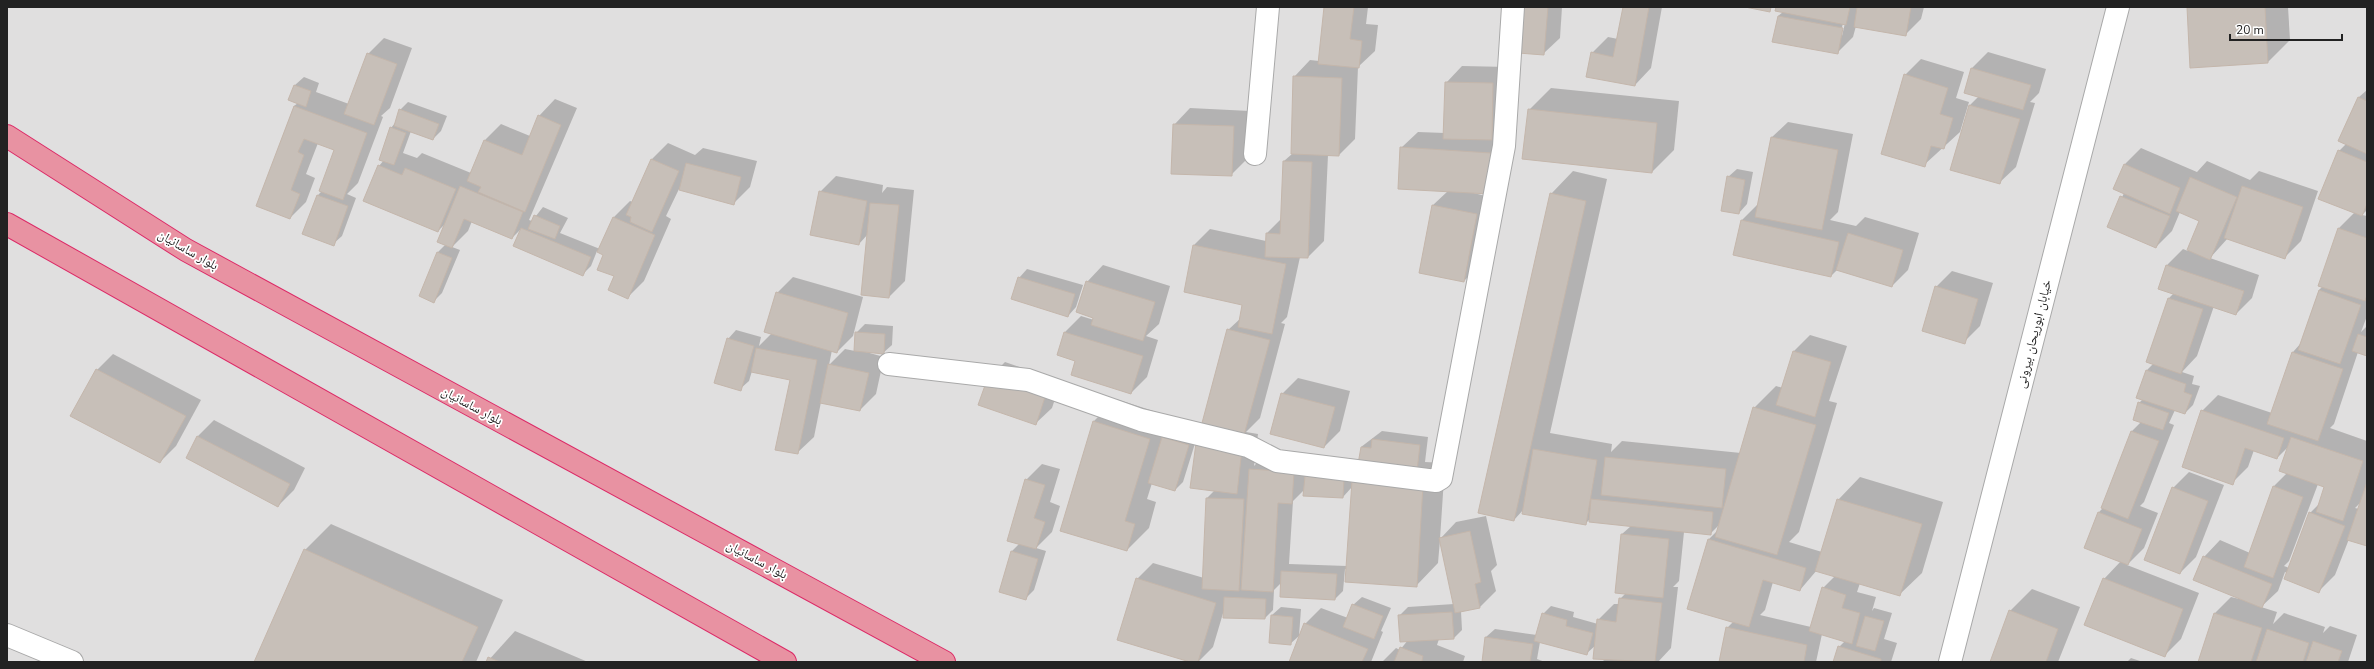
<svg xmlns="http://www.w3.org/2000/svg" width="2374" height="669" viewBox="0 0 2374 669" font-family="'Nunito Sans','Noto Naskh Arabic',sans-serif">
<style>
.residential{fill:#e0dfdf}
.shadow{fill:#0003;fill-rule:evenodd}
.building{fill:#c7bfb8;stroke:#c4b6ab}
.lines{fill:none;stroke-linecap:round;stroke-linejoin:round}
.minor-casing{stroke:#a9a9a9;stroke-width:24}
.highway-casing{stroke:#dc2a67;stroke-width:24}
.minor{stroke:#fff;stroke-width:22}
.highway{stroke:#e892a2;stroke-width:22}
.labels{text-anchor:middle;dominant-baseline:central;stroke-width:3.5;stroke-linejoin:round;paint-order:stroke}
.street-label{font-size:13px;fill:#222;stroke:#fff}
</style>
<rect width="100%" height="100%" fill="#f2efe9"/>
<!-- residential -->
<rect class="residential" x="7" y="7" width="2360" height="655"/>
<!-- shadow -->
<g class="shadow">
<path d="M1325,7H1368L1366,24L1378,25L1375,51L1358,67L1355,139L1339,155H1328L1324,241L1308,257H1300L1287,317L1281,323L1285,324L1260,418L1246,432L1258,434L1254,466L1266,453L1352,471L1351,483L1370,464L1361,447L1382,431L1428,437L1425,462L1445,463L1440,539L1456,522L1486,516L1497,565L1491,571L1496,591L1480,607L1461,611L1462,630L1454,638L1439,639L1437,645L1465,656L1463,662H1382L1396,648L1400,650L1408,640L1399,616L1408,607L1454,604L1440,540L1438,563L1416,586L1345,569L1343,591L1335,599L1282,582L1274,590L1273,610L1265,618L1224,610L1213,647L1198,662H1193L1137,579L1153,563L1204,578L1207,498L1215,490L1228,330L1241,318L1244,304L1194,245L1210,229L1266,241L1267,233L1282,218L1284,161L1292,154L1294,77L1310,60L1319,61ZM1352,487L1347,566L1289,564L1293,501L1305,489L1343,497Z"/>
<path d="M1523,7H1562L1560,38L1543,54Z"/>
<path d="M1624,7H1662L1651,68L1635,85L1592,53L1608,37L1618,39Z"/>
<path d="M1777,7H1924L1921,19L1905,35L1856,26L1853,37L1837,53L1778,16L1783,12ZM1843,23H1845L1842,36H1840Z"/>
<path d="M2188,7H2288L2290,40L2268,62Z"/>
<path d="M384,38L412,48L390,108L381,116L383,117L358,183L347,194L356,198L342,236L333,244L304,234L318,195L322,191L335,149L318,143L306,174L315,178L306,202L290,218L257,206L294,106L298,103L290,100L295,85L304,77L319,83L316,92L349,104L368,54Z"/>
<path d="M1988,52L2046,69L2039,93L2030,102L2035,103L2016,167L1999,183L1951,169L1970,105L1979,96L1972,68Z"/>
<path d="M1921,59L1964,72L1956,98L1969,102L1960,132L1924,165L1905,75Z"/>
<path d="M1462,66L1509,67L1507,137L1470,192L1493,198L1480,265L1464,281L1433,205L1448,191L1401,148L1418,132L1445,133L1446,83Z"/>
<path d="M1551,88L1679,101L1674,150L1652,172L1529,110Z"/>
<path d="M2367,90V210L2362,215L2367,216V316L2361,332L2367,326V355L2358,352L2334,424L2330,428L2367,441V545L2349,539L2335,575L2319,591L2285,572L2278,591L2261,607L2277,612L2273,624L2284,613L2325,627L2323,633L2330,626L2357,635L2348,662H2199L2215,613L2231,597L2244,600L2204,557L2220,540L2250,553L2274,486L2287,473L2290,445L2277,458L2254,450L2248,467L2232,483L2202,411L2218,395L2272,413L2293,352L2301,343L2319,290L2323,286L2339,228L2355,212L2339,151L2346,144L2340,141L2359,97ZM2318,484L2326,486L2320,503L2310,513L2289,568L2284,566L2289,561ZM2362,501L2359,509L2355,508Z"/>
<path d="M555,99L577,108L529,220L532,221L543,207L568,218L560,233L600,249L614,217L630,201L633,202L652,159L668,143L695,155L703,148L757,161L750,187L734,203L679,189L666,216L671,219L644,281L628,297L604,254L597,251L591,266L583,274L514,246L522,228L512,238L472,221L468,231L452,247L460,250L442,293L434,301L420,295L438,252L446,244L445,224L438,231L379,166L384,160L391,128L395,123L400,110L408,102L447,116L441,131L433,139L411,131L403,153L417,158L422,153L471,173L485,140L501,124L530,136L539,116Z"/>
<path d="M1190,108L1250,111L1247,159L1231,175L1174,125Z"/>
<path d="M1788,122L1853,134L1838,212L1830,220L1856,226L1865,217L1919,233L1908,270L1892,286L1837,270L1831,276L1742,220L1758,204L1771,138Z"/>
<path d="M2141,148L2197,172L2207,161L2250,180L2259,171L2318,191L2301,241L2285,257L2228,238L2210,258L2259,275L2252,298L2236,314L2214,306L2197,356L2182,372L2194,376L2192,384L2200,386L2193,405L2185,413L2175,410L2169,423L2174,425L2144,502L2140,506L2158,513L2144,548L2127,565L2199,593L2181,639L2165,655L2104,579L2121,561L2085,547L2099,512L2103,508L2132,431L2141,422L2139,403L2143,399L2146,371L2154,363L2147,361L2169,298L2174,293L2159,288L2167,265L2183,249L2188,251L2201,220L2180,212L2172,231L2156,247L2109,226L2124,193L2114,189L2125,164Z"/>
<path d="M1737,169L1753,172L1747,204L1739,213L1728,177Z"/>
<path d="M1573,171L1607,179L1550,433L1612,444L1611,452L1622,441L1741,453L1754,408L1776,386L1783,388L1794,351L1810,335L1847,346L1829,401L1837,403L1799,532L1789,542L1822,552L1838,500L1860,477L1943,502L1922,573L1899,595L1860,583L1857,592L1876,597L1872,611L1874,608L1892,613L1884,639L1897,643L1891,662H1834L1839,647L1845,641L1822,634L1816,662H1720L1727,628L1733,622L1688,608L1709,539L1718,530L1719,525L1710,534L1684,532L1679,581L1673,587H1678L1671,648L1658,662H1602L1605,659L1596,645L1586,654L1540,642L1537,659L1545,662H1483L1486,637L1495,629L1537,635L1543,614L1551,606L1574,612L1573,617L1598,624V620L1614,604H1619L1620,599L1626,593L1616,592L1622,534L1631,526L1590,519L1585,524L1524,509L1514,520L1551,194ZM1817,570L1835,576L1823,588L1811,627L1760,615L1765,610L1773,582L1800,590Z"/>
<path d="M836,176L883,185L882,193L887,187L914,190L905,281L889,297L868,234L859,244L820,192Z"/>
<path d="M1103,265L1170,286L1159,324L1146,336L1158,340L1147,377L1131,393L1076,360L1065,332L1081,316L1094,320L1087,282Z"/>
<path d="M1027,269L1083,285L1076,307L1068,316L1019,278Z"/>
<path d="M1952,271L1993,283L1980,326L1964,342L1936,287Z"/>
<path d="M793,277L863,297L853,336L837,352L832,350L829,365L845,349L855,351L856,333L865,324L893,326L892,345L883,353L866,352L884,357L876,394L860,410L821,402L814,437L797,453L791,379L752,371L749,381L740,389L728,339L736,330L761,337L759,346L772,333L777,293Z"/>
<path d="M113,354L201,400L176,446L160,462L97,370Z"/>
<path d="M1005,362L1061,381L1052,408L1035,424L989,378Z"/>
<path d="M1298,378L1350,391L1340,431L1324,447L1282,394Z"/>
<path d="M1116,399L1172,417L1197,437L1183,482L1175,490L1152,483L1147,499L1156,502L1149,528L1127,550L1094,421Z"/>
<path d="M214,420L305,468L294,490L278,506L187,458L198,436Z"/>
<path d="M1042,464L1060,469L1050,502L1060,506L1052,532L1036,548L1046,551L1034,590L1025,599L1012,551L1020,543L1026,480Z"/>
<path d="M2189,472L2224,485L2196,557L2180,573L2173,488Z"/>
<path d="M331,524L503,600L476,662H255L305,550Z"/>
<path d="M2032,589L2080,607L2058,662H1991L2010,611Z"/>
<path d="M1362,597L1391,608L1381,631L1383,632L1371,662H1290L1305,624L1321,608L1348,618L1353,605Z"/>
<path d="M1281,607L1301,609L1299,636L1290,644L1270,643L1272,615Z"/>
<path d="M515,631L588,662H487Z"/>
<path d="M2131,658L2143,662H2127Z"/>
</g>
<!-- building -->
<g class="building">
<path d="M1324,7H1354L1350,39L1362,41L1359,68L1318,64Z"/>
<path d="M1522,7H1548L1544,55L1518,53Z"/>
<path d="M1623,7H1649L1635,86L1586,77L1591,52L1613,57Z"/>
<path d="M1745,7H1771L1770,12Z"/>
<path d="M1776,7H1850L1846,25L1775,11Z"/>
<path d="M1857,7H1911L1906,36L1854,27Z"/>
<path d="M2187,7H2265L2268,63L2190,68Z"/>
<path d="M1778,16L1843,28L1838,54L1772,42Z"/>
<path d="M367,53L397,64L374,125L344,114Z"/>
<path d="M1971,68L2031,85L2023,110L1964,93Z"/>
<path d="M1904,74L1948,88L1940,114L1953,118L1944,149L1931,146L1925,167L1881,154Z"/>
<path d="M1293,76L1342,78L1339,156L1291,154Z"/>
<path d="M1445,82L1493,83L1492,140L1443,139Z"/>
<path d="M294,85L311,91L306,107L288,100Z"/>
<path d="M2358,97L2367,101V154L2338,141Z"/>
<path d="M1969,105L2020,119L2000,184L1950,170Z"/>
<path d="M294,106L367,133L343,200L319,191L334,150L304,139L298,152L304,155L291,190L300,194L290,219L256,206Z"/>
<path d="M399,109L439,124L433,140L394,126Z"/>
<path d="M1528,109L1657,123L1652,173L1522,159Z"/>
<path d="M538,115L561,125L525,212L478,192L481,187L467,181L484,140L522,155Z"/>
<path d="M1173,124L1234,126L1232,176L1171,174Z"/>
<path d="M390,127L406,133L394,165L379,160Z"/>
<path d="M1771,137L1838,150L1822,230L1755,217Z"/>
<path d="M1400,147L1491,153L1489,194L1398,189Z"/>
<path d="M2338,150L2367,162V204L2362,216L2318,199Z"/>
<path d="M651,159L679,171L652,232L630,222L631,217L626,215Z"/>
<path d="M1283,161L1312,162L1308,258L1265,257L1266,233L1280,234Z"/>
<path d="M686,163L741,177L734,205L679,190Z"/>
<path d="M2124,164L2180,188L2170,214L2113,189Z"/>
<path d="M378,165L402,175L405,168L456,189L438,232L363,201Z"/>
<path d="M1727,176L1745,180L1739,214L1721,211Z"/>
<path d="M2190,177L2237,197L2210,260L2187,250L2199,221L2176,211Z"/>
<path d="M460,186L523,212L512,239L464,219L452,248L437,242Z"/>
<path d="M2242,186L2303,207L2285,259L2224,238Z"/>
<path d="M819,191L867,201L859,245L810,235Z"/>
<path d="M1550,193L1586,201L1514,521L1478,513Z"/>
<path d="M317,195L348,206L334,246L302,234Z"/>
<path d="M2120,196L2170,216L2156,248L2107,227Z"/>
<path d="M870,203L899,205L889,298L861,295Z"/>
<path d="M1432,205L1477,214L1464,282L1419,273Z"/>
<path d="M534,215L560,226L555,239L528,229Z"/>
<path d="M613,217L655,235L628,299L608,290L614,276L597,270L603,255L597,252Z"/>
<path d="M1741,220L1839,242L1831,277L1733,255Z"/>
<path d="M521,228L591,257L583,276L513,246Z"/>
<path d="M2338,228L2367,238V295L2365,301L2318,286Z"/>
<path d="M1848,233L1903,250L1892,287L1836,270Z"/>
<path d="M1193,245L1286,264L1272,334L1238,327L1242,305L1184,292Z"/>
<path d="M437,252L452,258L434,303L419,296Z"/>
<path d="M2166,265L2244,291L2236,315L2158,289Z"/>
<path d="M1018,277L1075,294L1068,317L1011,299Z"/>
<path d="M1086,281L1155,302L1143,341L1091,325L1093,318L1076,312Z"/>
<path d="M1935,286L1978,299L1965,344L1922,331Z"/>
<path d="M2319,290L2361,305L2340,364L2298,350Z"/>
<path d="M776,292L848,313L837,353L764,332Z"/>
<path d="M2168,298L2203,309L2181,374L2146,362Z"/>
<path d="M1227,329L1270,340L1244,435L1202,423Z"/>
<path d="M855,332L885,334L884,354L854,351Z"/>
<path d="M1064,332L1143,356L1131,394L1071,375L1075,361L1057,355Z"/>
<path d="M2358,334L2367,337V356L2352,351Z"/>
<path d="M727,338L754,346L741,391L714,383Z"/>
<path d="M756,348L817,360L798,454L775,450L790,380L751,372Z"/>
<path d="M1793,351L1831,362L1815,417L1776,405Z"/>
<path d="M2292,352L2343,369L2318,441L2267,424Z"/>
<path d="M828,364L869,373L860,411L820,403Z"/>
<path d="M96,369L186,416L160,463L70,416Z"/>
<path d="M2146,370L2186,384L2184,392L2192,395L2185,414L2136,398Z"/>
<path d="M988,377L1045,397L1036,425L978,405Z"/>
<path d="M1281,393L1335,407L1324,448L1270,434Z"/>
<path d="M2138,402L2169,413L2163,430L2133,420Z"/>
<path d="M1753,407L1816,425L1777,555L1715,537Z"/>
<path d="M2201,410L2284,438L2277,459L2245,448L2233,485L2182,467Z"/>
<path d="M1093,421L1150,439L1125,521L1135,524L1127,551L1060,531Z"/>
<path d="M2131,431L2159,441L2128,519L2101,508Z"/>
<path d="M197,436L290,484L278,507L186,458Z"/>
<path d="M1162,437L1189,445L1175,491L1148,483Z"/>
<path d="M2291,437L2363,461L2343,521L2316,512L2324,487L2279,471Z"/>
<path d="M1372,439L1420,445L1417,471L1358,464L1361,447L1371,448Z"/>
<path d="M1196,443L1242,449L1237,494L1190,488Z"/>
<path d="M1533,449L1597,460L1586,525L1522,514Z"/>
<path d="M1605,457L1726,469L1722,508L1601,495Z"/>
<path d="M1249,469L1294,472L1292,504L1278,503L1273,592L1241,590Z"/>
<path d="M1305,476L1344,479L1343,498L1303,496Z"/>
<path d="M1025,479L1045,485L1034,518L1045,522L1036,549L1007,541Z"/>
<path d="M1352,481L1423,485L1417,587L1345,582Z"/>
<path d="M2367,482V546L2347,540Z"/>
<path d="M2273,486L2303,497L2273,578L2244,567Z"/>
<path d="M2172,487L2208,501L2180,574L2144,560Z"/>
<path d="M1206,498L1244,499L1239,591L1202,589Z"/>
<path d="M1591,499L1713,512L1711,535L1589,522Z"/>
<path d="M1837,499L1922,524L1900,596L1815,571Z"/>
<path d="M2098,512L2142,529L2128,565L2084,548Z"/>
<path d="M2309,512L2345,526L2319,593L2284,579Z"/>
<path d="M1470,531L1481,582L1475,584L1480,608L1455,613L1439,538Z"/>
<path d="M1621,534L1669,539L1663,598L1615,593Z"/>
<path d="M1708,539L1806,568L1800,591L1763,580L1749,627L1687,609Z"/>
<path d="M304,549L478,627L462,662H254Z"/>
<path d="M1011,551L1038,559L1026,600L999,592Z"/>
<path d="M2203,556L2272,584L2262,608L2193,580Z"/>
<path d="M1281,571L1337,574L1335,600L1280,597Z"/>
<path d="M1136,578L1216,603L1198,662H1190L1117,640Z"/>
<path d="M2103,578L2183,609L2165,657L2084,625Z"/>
<path d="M1822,587L1846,595L1842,608L1860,613L1852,644L1809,631Z"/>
<path d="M1224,597L1266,599L1265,619L1223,618Z"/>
<path d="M1619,598L1662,603L1655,662L1593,659L1597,619L1616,622Z"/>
<path d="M1352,604L1383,616L1374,639L1343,627Z"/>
<path d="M2009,610L2058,629L2046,662H1990Z"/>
<path d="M1452,612L1454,639L1400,642L1398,615Z"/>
<path d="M1542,613L1567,620L1566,626L1593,633L1587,655L1534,641Z"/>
<path d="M2214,613L2262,628L2251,662H2198Z"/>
<path d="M1271,615L1293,617L1291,645L1269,643Z"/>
<path d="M1865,616L1884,621L1875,651L1856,646Z"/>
<path d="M1304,623L1368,649L1362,662H1289Z"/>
<path d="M1726,627L1807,645L1804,662H1719Z"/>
<path d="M2267,629L2309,643L2303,662H2256Z"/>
<path d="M1485,637L1533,644L1530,662H1482Z"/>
<path d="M2313,641L2342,651L2338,662H2306Z"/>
<path d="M1838,646L1881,659V662H1833Z"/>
<path d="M1400,647L1423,656L1422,661L1424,662H1394Z"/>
<path d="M488,657L500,662H486Z"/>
</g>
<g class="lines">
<defs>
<g id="minor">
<path d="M1255,154L1268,7"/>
<path d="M889,364L1028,380L1141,420L1248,446L1277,461L1436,481L1441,478L1504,146L1513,7"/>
<path d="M7,635L72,662"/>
<path d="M1950,662L2118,7"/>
</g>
<g id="highway">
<path d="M7,136L186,250L944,662"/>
<path d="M7,224L785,662"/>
</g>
</defs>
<!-- minor casing -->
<use href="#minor" class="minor-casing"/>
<!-- highway casing -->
<use href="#highway" class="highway-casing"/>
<!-- minor -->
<use href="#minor" class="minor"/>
<!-- highway -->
<use href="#highway" class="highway"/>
</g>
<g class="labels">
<!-- street labels -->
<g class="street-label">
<text transform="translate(188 250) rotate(30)">بلوار ساسانیان</text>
<text transform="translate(2034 334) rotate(-76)">خیابان ابوریحان بیرونی</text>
<text transform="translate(472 406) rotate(28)">بلوار ساسانیان</text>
<text transform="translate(757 560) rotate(28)">بلوار ساسانیان</text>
</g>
</g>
<!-- border -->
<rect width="2374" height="669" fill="none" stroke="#222222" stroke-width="16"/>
<!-- scale -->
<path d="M2230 34v6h112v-6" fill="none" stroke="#222222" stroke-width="2"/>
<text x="2236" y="34" font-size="12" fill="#222222" stroke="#ffffff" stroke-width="3" paint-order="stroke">20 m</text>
</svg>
